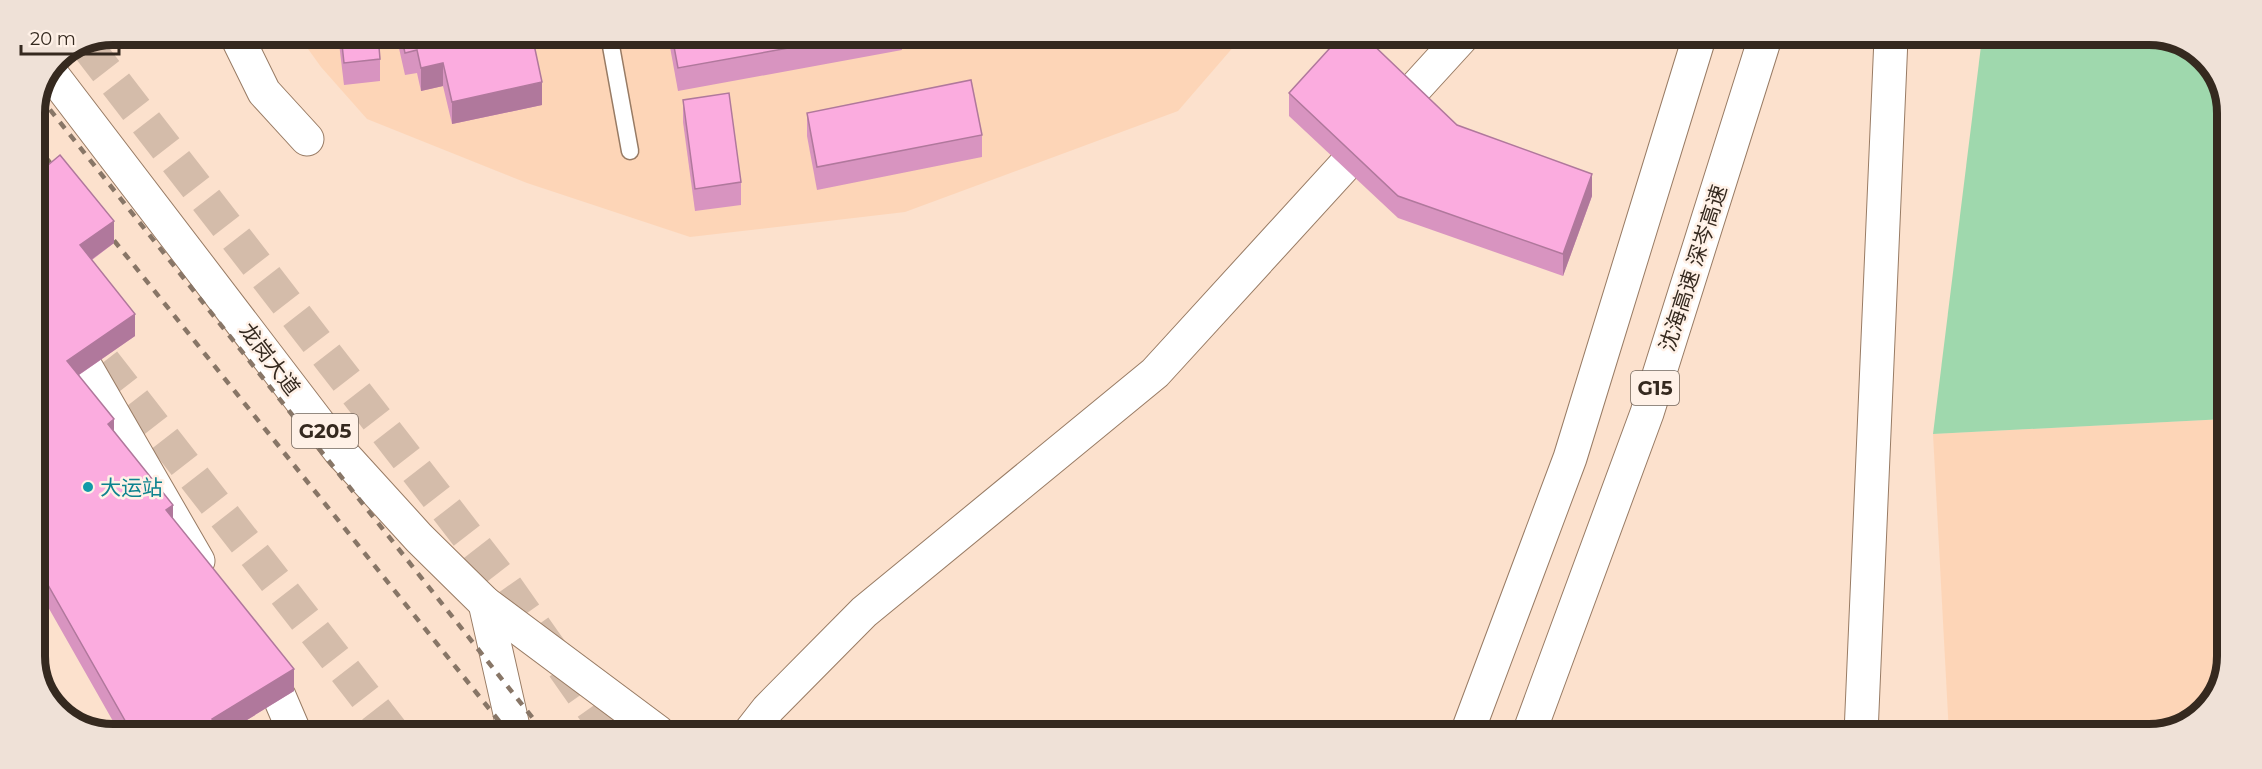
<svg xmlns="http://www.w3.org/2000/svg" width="2262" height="769" viewBox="0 0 2262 769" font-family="Montserrat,'Noto Sans SC',sans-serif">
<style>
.built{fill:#fdd5b7}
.green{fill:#9fd8ad}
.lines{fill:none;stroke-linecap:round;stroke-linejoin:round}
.trunk-tunnel{stroke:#d4bcaa;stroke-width:33;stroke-dasharray:33 16;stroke-linecap:butt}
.service-casing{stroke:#987b64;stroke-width:19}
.minor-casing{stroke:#987b64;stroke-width:35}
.primary-casing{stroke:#987b64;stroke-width:35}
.motorway-casing{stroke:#987b64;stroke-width:35}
.service{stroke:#fff;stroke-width:16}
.minor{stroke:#fff;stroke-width:33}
.primary{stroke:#fff;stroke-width:33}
.motorway{stroke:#fff;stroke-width:33}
.rail{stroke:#887667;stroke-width:4.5;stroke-dasharray:8 8;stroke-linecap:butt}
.wall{fill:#d894c0}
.shaded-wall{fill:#b0789c}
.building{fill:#fbacdf;stroke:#b0789c;stroke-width:1.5}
.culture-dot{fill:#0f9aa8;stroke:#fff1e7;stroke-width:2}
.labels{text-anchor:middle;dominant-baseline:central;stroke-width:5;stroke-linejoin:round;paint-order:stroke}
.shield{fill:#fff1e7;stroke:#72655b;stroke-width:1.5}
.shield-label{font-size:20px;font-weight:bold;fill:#35291f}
.street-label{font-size:21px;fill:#35291f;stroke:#fff1e7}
.culture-label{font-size:21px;fill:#0d838f;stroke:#fff1e7;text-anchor:start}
.rim{fill:none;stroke:#35291f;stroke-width:8}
</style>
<rect width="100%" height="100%" fill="#fce1cd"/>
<!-- built -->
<g class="built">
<path d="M298,35L1242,37L1178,111L905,212L690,237L527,183L367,119L321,67Z"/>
<path d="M2225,419L2223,681L2197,719L2149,734H1949L1933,434Z"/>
</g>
<!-- green -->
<path class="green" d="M1982,38L2174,39L2211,65L2227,107L2225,419L1933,434Z"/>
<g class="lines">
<!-- trunk-tunnel -->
<g class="trunk-tunnel">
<path d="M86,45L506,586L608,731"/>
<path d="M74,323L392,731"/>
</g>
<defs>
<path id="service" d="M609,35L630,151"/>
<path id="minor" d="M236,35L264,92L307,139"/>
<g id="primary">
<path d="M51,73L339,450L419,538L485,603L658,732"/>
<path d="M35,291L79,355L198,561"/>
<path d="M485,603L514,731"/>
</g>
<g id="motorway">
<path d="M279,696L294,731"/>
<path d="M750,732L768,709L864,612L1155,373L1462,37"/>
<path d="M1467,733L1570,458L1699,38"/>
<path d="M1529,733L1647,413L1765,38"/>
<path d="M1861,734L1891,38"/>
</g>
</defs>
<!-- service casing -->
<use href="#service" class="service-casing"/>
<!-- minor casing -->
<use href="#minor" class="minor-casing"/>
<!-- primary casing -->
<use href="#primary" class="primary-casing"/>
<!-- motorway casing -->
<use href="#motorway" class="motorway-casing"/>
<!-- service -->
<use href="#service" class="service"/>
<!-- minor -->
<use href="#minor" class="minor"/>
<!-- primary -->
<use href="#primary" class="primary"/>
<!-- motorway -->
<use href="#motorway" class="motorway"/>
<!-- rail -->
<g class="rail">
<path d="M40,97L543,731"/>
<path d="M35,144L60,175"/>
<path d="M104,228L507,731"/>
</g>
</g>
<!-- wall -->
<g class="wall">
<path d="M338,35H378L380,59V81L344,85Z"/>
<path d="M396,35H559V40L534,46L542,105L452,124L443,86L421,91L417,73L405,75Z"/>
<path d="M668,36H902V50L678,91Z"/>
<path d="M1289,93L1457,125L1592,196L1563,276L1398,218L1289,116Z"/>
<path d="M683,100L741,182V205L695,211L683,122Z"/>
<path d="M807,113L982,135V157L817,190L807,136Z"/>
<path d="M35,176L114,243L92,260L135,336L79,375L114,431L173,519L294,691L229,731L118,730L35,584Z"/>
</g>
<!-- shaded-wall -->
<g class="shaded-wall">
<path d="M530,35H559V40L530,46Z"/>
<path d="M443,63V86L421,91V68Z"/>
<path d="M542,82V105L452,124V102Z"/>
<path d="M1592,174V196L1563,276V254Z"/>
<path d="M114,221V243L80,268V245Z"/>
<path d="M135,314V336L67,383V361Z"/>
<path d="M114,419V441L108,424Z"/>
<path d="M173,505V527L166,510Z"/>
<path d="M294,669V691L229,731H212V719Z"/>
</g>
<!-- building -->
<g class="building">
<path d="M341,35H378L380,59L344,63Z"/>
<path d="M401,35H532L542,82L452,102L443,63L421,68L417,50L405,53Z"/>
<path d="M672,36H855L678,68Z"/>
<path d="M1340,37H1365L1457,125L1592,174L1563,254L1398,196L1289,93Z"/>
<path d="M971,80L982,135L817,167L807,113Z"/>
<path d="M729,93L741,182L695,189L683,100Z"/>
<path d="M60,155L114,221L80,245L135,314L67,361L114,419L108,424L173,505L166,510L294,669L212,719L218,731H131L35,562V176Z"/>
</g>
<!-- markers -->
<circle class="culture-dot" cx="88" cy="487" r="6"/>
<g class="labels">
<!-- shield labels -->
<g class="shield">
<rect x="1631" y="371" width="48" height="34" rx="4.5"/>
<rect x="292" y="414" width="66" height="34" rx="4.5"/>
</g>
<g class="shield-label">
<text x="1655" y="388">G15</text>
<text x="325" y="431">G205</text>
</g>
<!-- street labels -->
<g class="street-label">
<text transform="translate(1693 268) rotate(-72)">沈海高速 深岑高速</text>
<text transform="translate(270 359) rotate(53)">龙岗大道</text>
</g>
<!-- culture labels -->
<g class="culture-label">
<text x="100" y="487">大运站</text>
</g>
</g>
<!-- crop -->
<path d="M0 0H2262V769H0ZM113 45H2149A68 68 0 0 1 2217 113V656A68 68 0 0 1 2149 724H113A68 68 0 0 1 45 656V113A68 68 0 0 1 113 45Z" fill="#efe1d7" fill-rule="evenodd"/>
<path class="rim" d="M113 45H2149A68 68 0 0 1 2217 113V656A68 68 0 0 1 2149 724H113A68 68 0 0 1 45 656V113A68 68 0 0 1 113 45Z"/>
<!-- scale -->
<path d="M21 45v9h98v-9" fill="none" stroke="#35291f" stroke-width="3"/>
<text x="30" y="45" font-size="18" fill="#35291f" stroke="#fff1e7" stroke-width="4.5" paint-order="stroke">20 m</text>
</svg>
